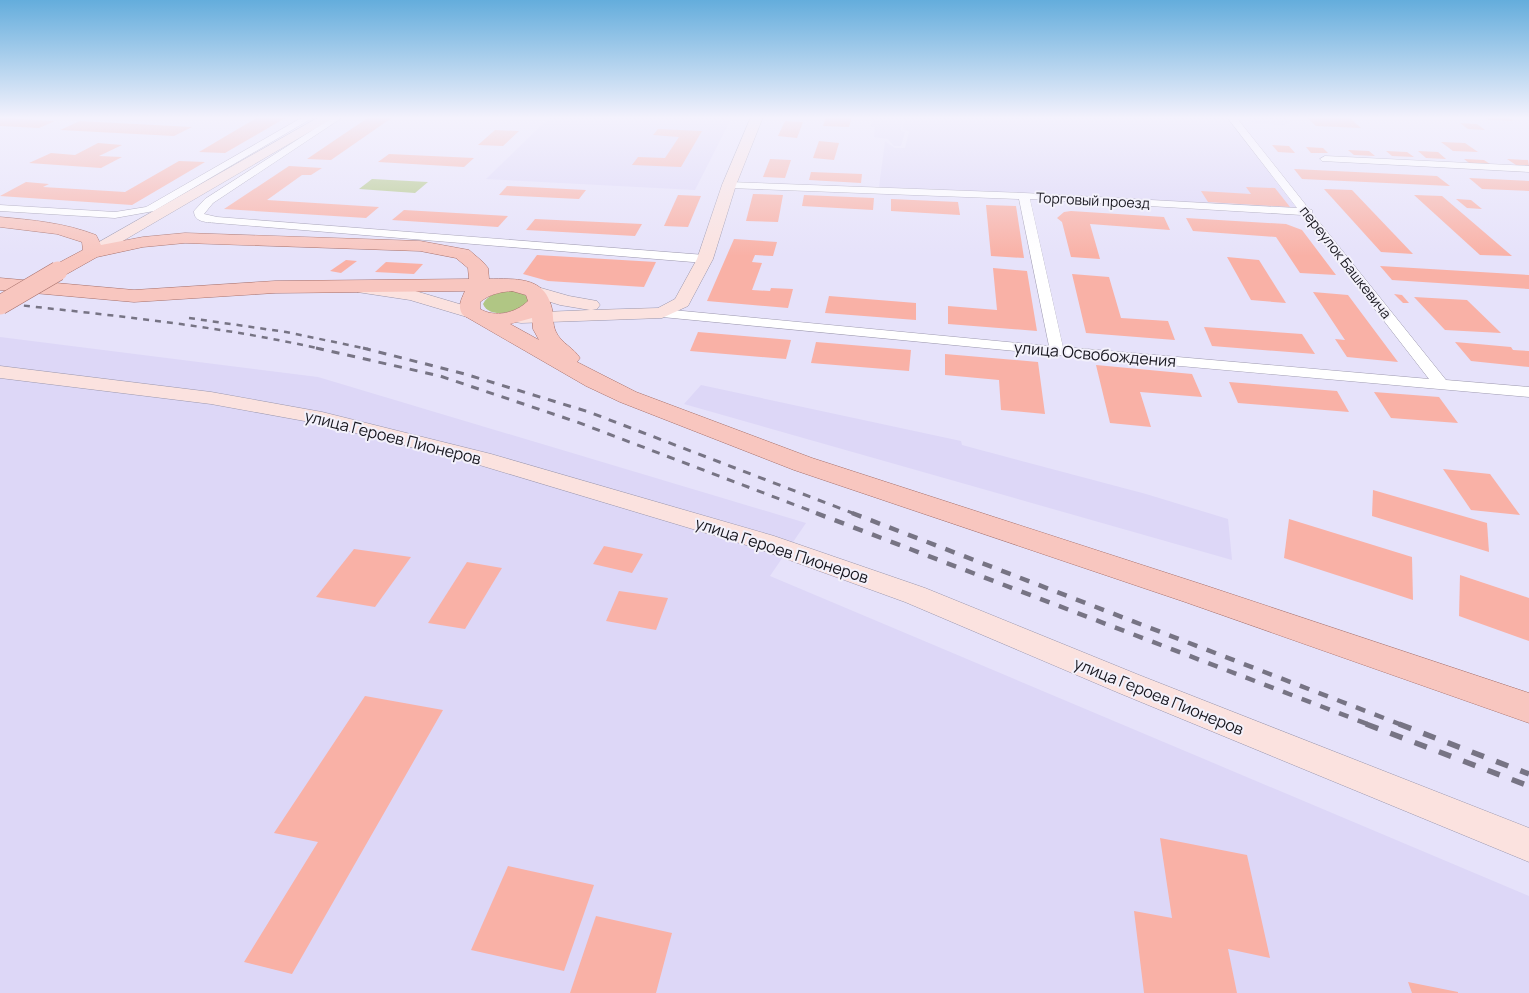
<svg xmlns="http://www.w3.org/2000/svg" width="1529" height="993" viewBox="0 0 1529 993" font-family="Manrope,sans-serif">
<style>
.built{fill:#ddd7f7}
.green{fill:#b0c684}
.building{fill:#f9b1a6}
.lines{fill:none;stroke-linecap:round;stroke-linejoin:round}
.street-casing{stroke:#9b97ad;stroke-width:1}
.secondary-casing{stroke:#9b97ad;stroke-width:1}
.primary-casing{stroke:#a6706b;stroke-width:1}
.street{fill:#fff;fill-rule:evenodd}
.secondary{fill:#fbe2df;fill-rule:evenodd}
.primary{fill:#f8c6bf;fill-rule:evenodd}
.rail-far3{stroke:#777484;stroke-width:2.5;stroke-dasharray:6 6;stroke-linecap:butt}
.rail-far2{stroke:#777484;stroke-width:3;stroke-dasharray:8 8;stroke-linecap:butt}
.rail-far1{stroke:#777484;stroke-width:4.5;stroke-dasharray:10 10;stroke-linecap:butt}
.rail{stroke:#777484;stroke-width:5.5;stroke-dasharray:13 13;stroke-linecap:butt}
.primary-bridge-casing{stroke:#a6706b;stroke-width:20;stroke-linecap:butt}
.primary-bridge{stroke:#f8c6bf;stroke-width:19}
.labels{text-anchor:middle;dominant-baseline:central;stroke-width:4;stroke-linejoin:round;paint-order:stroke}
.far-street-label{font-size:14px;fill:#18171f;stroke:#f3f1fb}
.street-label{font-size:16px;fill:#18171f;stroke:#f3f1fb}
</style>
<rect width="100%" height="100%" fill="#e6e2fa"/>
<!-- built -->
<g class="built">
<path d="M550,117H709L731,119L695,190L486,179Z"/>
<path d="M874,117H903L901,131L905,132L901,146H894L888,139L874,137L875,127L871,126V119Z"/>
<path d="M905,117H1231L1308,212L879,187L885,141L895,148H905L909,131L902,130Z"/>
<path d="M1247,117H1285L1290,122L1284,125L1252,123Z"/>
<path d="M0,337L318,377L806,523L770,576L1529,896V993H0Z"/>
<path d="M701,385L961,441L962,445L1146,494L1228,519L1232,560L684,404Z"/>
</g>
<!-- green -->
<g class="green">
<path d="M372,179L428,182L415,193L359,189Z"/>
<path d="M509,291H518L528,297V301C519,312 490,320 483,304C488,294 499,292 509,291Z"/>
</g>
<!-- building -->
<g class="building">
<path d="M258,117H287L225,153L199,152Z"/>
<path d="M369,117H393L331,160L307,159Z"/>
<path d="M826,117H852L849,127L823,126Z"/>
<path d="M1306,117H1349L1361,128L1316,126Z"/>
<path d="M1484,117H1507L1514,121L1489,120Z"/>
<path d="M0,118L55,121L39,128L0,126Z"/>
<path d="M80,121L192,127L174,136L60,130Z"/>
<path d="M785,121L803,122L797,138L778,136Z"/>
<path d="M1460,123L1477,124L1485,130L1468,129Z"/>
<path d="M658,129L702,131L681,167L632,165L638,157L665,158L679,137L653,135Z"/>
<path d="M495,130L519,131L503,146L478,145Z"/>
<path d="M819,141L839,143L834,160L813,158Z"/>
<path d="M1441,142L1465,143L1478,152L1453,151Z"/>
<path d="M98,143L122,145L99,156L122,157L101,168L29,163L51,153L75,155Z"/>
<path d="M1272,145L1289,146L1295,153L1278,152Z"/>
<path d="M1306,147L1323,148L1328,153H1311Z"/>
<path d="M1348,150L1369,151L1375,156L1354,155Z"/>
<path d="M1386,151L1407,152L1414,157L1392,156Z"/>
<path d="M1418,151L1438,152L1446,159L1426,158Z"/>
<path d="M389,154L474,158L464,167L378,162Z"/>
<path d="M770,159L791,160L785,178L763,177Z"/>
<path d="M1464,159L1484,160L1490,164L1469,163Z"/>
<path d="M1507,159L1528,160L1529,166L1516,165Z"/>
<path d="M179,161L205,162L132,205L0,196L26,182L49,184L43,187L125,192Z"/>
<path d="M289,166L322,168L311,175H302L267,200L379,207L366,218L224,209Z"/>
<path d="M1294,169L1437,176L1450,186L1302,179Z"/>
<path d="M811,172L862,174L861,183L809,180Z"/>
<path d="M1469,178L1529,181V191L1482,189Z"/>
<path d="M507,186L586,190L579,199L499,195Z"/>
<path d="M1246,187L1275,188L1290,207L1208,202L1201,191L1251,194Z"/>
<path d="M1324,189L1352,190L1413,254L1381,252Z"/>
<path d="M753,194L783,195L778,222L746,221Z"/>
<path d="M678,195L701,196L688,227L664,226Z"/>
<path d="M804,195L874,198L873,210L802,206Z"/>
<path d="M1414,195L1442,196L1512,256L1480,255Z"/>
<path d="M891,199L958,202L960,215L891,211Z"/>
<path d="M1456,199L1471,200L1482,209L1467,208Z"/>
<path d="M986,205L1016,206L1024,258L991,256Z"/>
<path d="M404,210L508,216L498,227L392,220Z"/>
<path d="M1071,211L1164,217L1170,230L1090,224L1100,259L1071,257L1062,222L1057,218L1064,212Z"/>
<path d="M1186,218L1286,224L1302,230L1336,275L1300,273L1276,237L1193,231Z"/>
<path d="M535,219L642,224L635,236L526,230Z"/>
<path d="M734,239L777,242L773,256L755,255L752,262L762,263L752,290L770,291L771,288L793,289L788,308L707,301Z"/>
<path d="M537,255L656,262L644,287L548,281L523,274Z"/>
<path d="M1227,257L1259,260L1286,303L1251,300Z"/>
<path d="M346,260L357,261L341,273L330,271Z"/>
<path d="M386,262L423,264L414,274L375,272Z"/>
<path d="M1380,266L1529,275V289L1392,280Z"/>
<path d="M993,268L1027,271L1037,331L948,324V306L997,310Z"/>
<path d="M1072,274L1109,277L1121,318L1168,321L1175,340L1086,333Z"/>
<path d="M1313,292L1348,295L1398,362L1347,357L1335,339L1345,340Z"/>
<path d="M1394,294L1402,295L1409,303H1403Z"/>
<path d="M829,296L916,303V320L825,313Z"/>
<path d="M1414,297L1467,300L1501,333L1445,330Z"/>
<path d="M1204,327L1302,334L1315,354L1212,346Z"/>
<path d="M698,332L791,340L786,359L690,351Z"/>
<path d="M816,342L911,350L909,371L811,363Z"/>
<path d="M1455,342L1511,347L1513,350L1529,351V367L1471,361Z"/>
<path d="M945,354L1038,362L1045,414L1001,410L999,380L945,375Z"/>
<path d="M1096,365L1192,374L1202,397L1140,392L1151,427L1110,423Z"/>
<path d="M1229,382L1337,391L1349,412L1238,403Z"/>
<path d="M1374,392L1439,397L1458,423L1391,418Z"/>
<path d="M1443,469L1490,474L1520,515L1471,510Z"/>
<path d="M1373,490L1487,523L1489,552L1372,516Z"/>
<path d="M1289,519L1412,557L1413,600L1284,558Z"/>
<path d="M604,546L643,554L632,573L593,564Z"/>
<path d="M354,549L411,557L375,607L316,597Z"/>
<path d="M467,562L502,568L465,629L428,623Z"/>
<path d="M1460,575L1529,598V641L1459,616Z"/>
<path d="M619,591L668,598L656,630L606,621Z"/>
<path d="M365,696L443,710L292,974L244,962L318,842L274,833Z"/>
<path d="M1160,838L1247,855L1270,958L1228,949L1237,993H1144L1134,911L1172,918Z"/>
<path d="M508,866L594,885L564,971L471,950Z"/>
<path d="M596,916L672,933L656,993H570Z"/>
<path d="M1408,982L1458,992V993H1412Z"/>
</g>
<g class="lines">
<defs>
<g id="street">
<path d="M303,117H314L154,211L115,218L0,211V205L115,212L146,207Z"/>
<path d="M333,117H343L213,203L204,214L217,217L705,255L711,259L705,263L217,223C208,222 194,223 194,211L205,199Z"/>
<path d="M1227,117H1236L1309,209L1312,210V213L1446,380L1529,387V397L1057,355L662,317L655,313L662,309L1049,346L1019,199L729,188L724,185L729,182L1024,193L1297,208ZM1030,199L1302,215L1429,379L1063,347Z"/>
<path d="M1325,156L1529,166V172L1322,161L1320,159Z"/>
</g>
<g id="secondary">
<path d="M319,117H335L97,256H85L83,253L85,250Z"/>
<path d="M751,117H763L736,185L713,259L688,306L662,318L521,323L515,322L512,318L515,314L521,313L590,310L560,305L528,295L525,291L528,287L534,286L569,296L597,301L600,305L597,309L592,310L658,308L675,299L697,259L722,185Z"/>
<path d="M363,283L412,290L483,311L486,315L483,319L477,320L410,300L357,292L354,288L357,284Z"/>
<path d="M0,366L211,392L322,412L491,454L774,536L925,588L1139,675L1529,828V862L1119,693L905,602L756,548L476,464L321,424L211,404L0,378Z"/>
</g>
<path id="primary" d="M0,217C33,220 65,223 96,235L101,245L143,237L185,233L420,241L469,250L483,262L488,268L489,279C514,279 543,276 551,305C554,314 552,324 556,332C561,343 574,348 580,358L577,362L636,392L812,458L1207,586L1529,693V723L1185,602L794,470L620,402L586,386L463,315C457,307 461,300 465,291L275,293L134,302L0,290V278L134,290L275,281L469,279L468,268L456,258L420,251L185,243L143,247L97,257L65,275L58,277L51,275L48,271L51,267L83,250L82,242L57,234L0,227ZM512,291L526,295L528,301C516,313 495,318 480,309V302C490,294 500,292 512,291ZM532,318L533,329L539,340L510,324Z"/>
</defs>
<!-- street casing -->
<use href="#street" class="street-casing"/>
<!-- secondary casing -->
<use href="#secondary" class="secondary-casing"/>
<!-- primary casing -->
<use href="#primary" class="primary-casing"/>
<!-- street -->
<use href="#street" class="street"/>
<!-- secondary -->
<use href="#secondary" class="secondary"/>
<!-- primary -->
<use href="#primary" class="primary"/>
<!-- rail-far3 -->
<g class="rail-far3">
<path d="M0,303C108,315 215,325 321,349"/>
<path d="M189,318L286,332L368,349"/>
</g>
<!-- rail-far2 -->
<g class="rail-far2">
<path d="M316,348L440,376L577,422L819,514"/>
<path d="M363,348L465,374L589,412L855,514"/>
</g>
<!-- rail-far1 -->
<g class="rail-far1">
<path d="M816,513L1370,725"/>
<path d="M852,513L1402,725"/>
</g>
<!-- rail -->
<g class="rail">
<path d="M1366,724L1529,786"/>
<path d="M1399,724L1529,774"/>
</g>
<defs>
<path id="primary-bridge" d="M0,305L58,271"/>
</defs>
<!-- primary-bridge casing -->
<use href="#primary-bridge" class="primary-bridge-casing"/>
<!-- primary-bridge -->
<use href="#primary-bridge" class="primary-bridge"/>
</g>
<!-- sky -->
<linearGradient id="sky" x2="0" y2="1"><stop stop-color="#64addc"/><stop offset="0.46" stop-color="#f4f2fd"/><stop offset="1" stop-color="#f4f2fd" stop-opacity="0"/></linearGradient>
<rect width="1529" height="256" fill="url(#sky)"/>
<g class="labels">
<!-- far-street labels -->
<g class="far-street-label">
<text transform="translate(1093 200) rotate(3)">Торговый проезд</text>
<text transform="translate(1346 262) rotate(52)">переулок Башкевича</text>
</g>
<!-- street labels -->
<g class="street-label">
<text transform="translate(1095 354) rotate(5)">улица Освобождения</text>
<text transform="translate(393 437) rotate(14)">улица Героев Пионеров</text>
<text transform="translate(782 550) rotate(18)">улица Героев Пионеров</text>
<text transform="translate(1159 696) rotate(22)">улица Героев Пионеров</text>
</g>
</g>
</svg>
